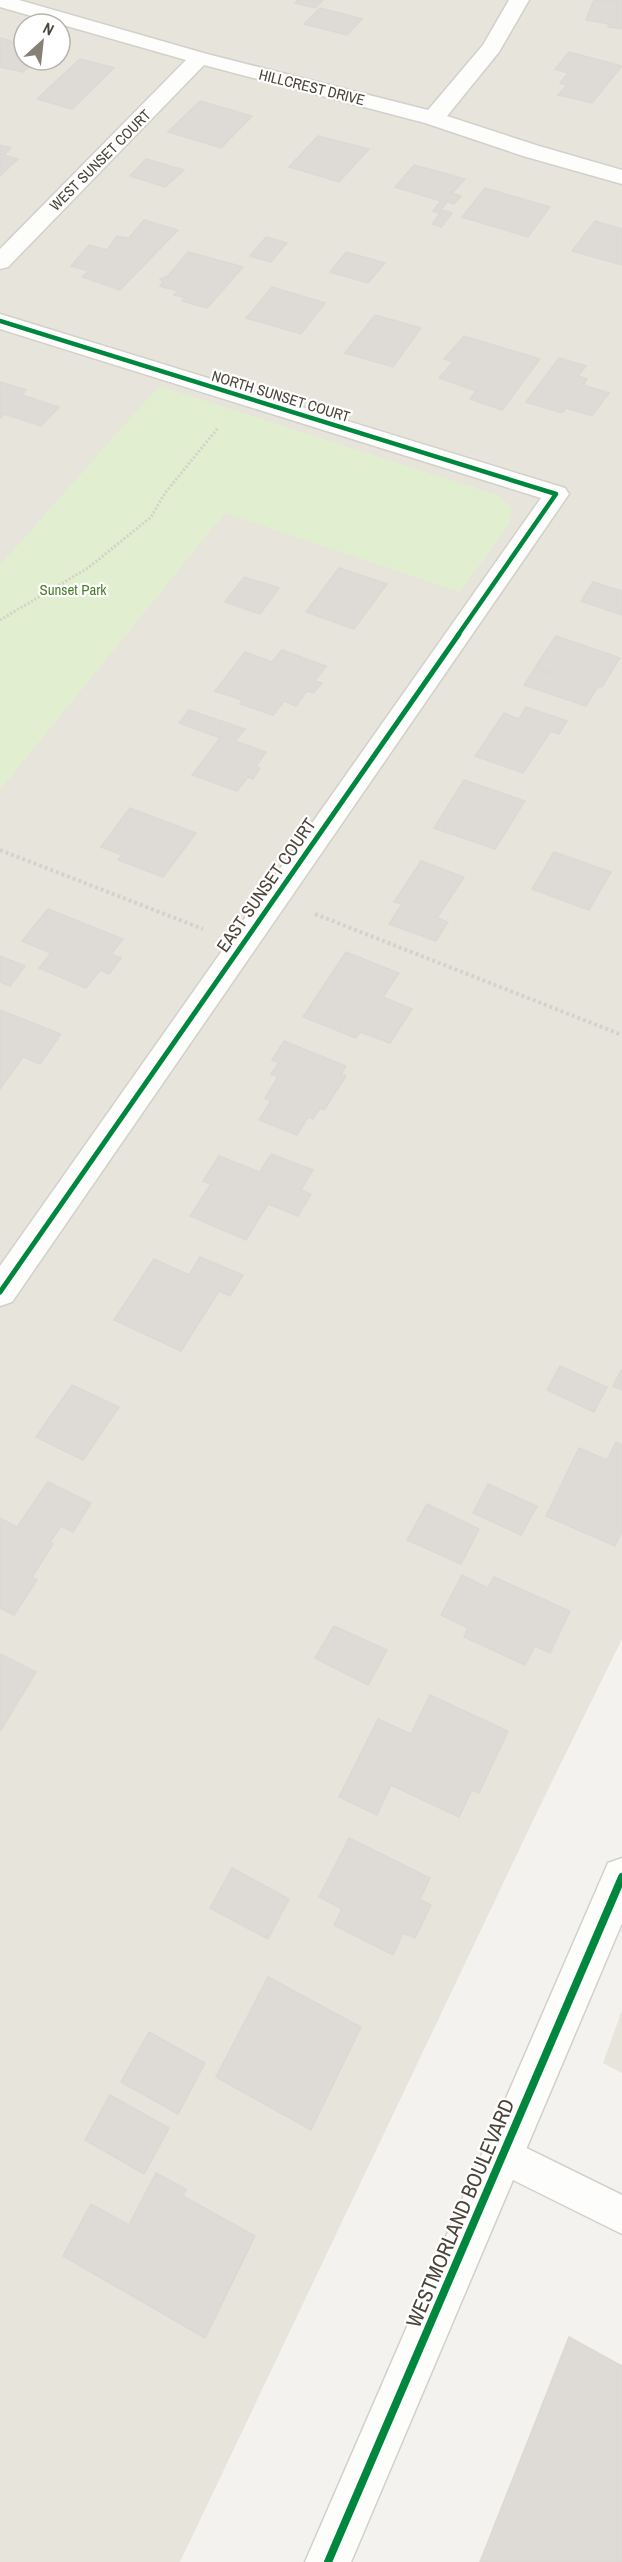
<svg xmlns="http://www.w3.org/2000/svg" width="622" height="2562" viewBox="0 0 622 2562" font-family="'Archivo Narrow',sans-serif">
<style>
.residential{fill:#e7e4dc;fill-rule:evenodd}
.green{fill:#e1eecf}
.building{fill:#dedbd6;stroke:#dcd9d4;stroke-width:1.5}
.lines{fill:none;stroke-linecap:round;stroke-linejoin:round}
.service-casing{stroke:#d2d0cb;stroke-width:3}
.minor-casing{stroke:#d2d0cb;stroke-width:3}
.path-far1{stroke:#d3d2cc;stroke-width:3;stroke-dasharray:2 2;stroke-linecap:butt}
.path{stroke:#d3d2cc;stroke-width:4;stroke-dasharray:3 3;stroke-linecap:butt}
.service{fill:#fdfdfc;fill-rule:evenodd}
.minor{fill:#fdfdfc;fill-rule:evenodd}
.cycleway-far2-casing{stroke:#fff;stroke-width:8}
.cycleway-far1-casing{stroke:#fff;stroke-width:9}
.cycleway-casing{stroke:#fff;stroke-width:11}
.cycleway-far2{stroke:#00873e;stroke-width:4.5}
.cycleway-far1{stroke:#00873e;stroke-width:5}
.cycleway{stroke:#00873e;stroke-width:8}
.labels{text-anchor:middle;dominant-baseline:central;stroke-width:4.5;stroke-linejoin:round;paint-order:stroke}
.far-street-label{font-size:15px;fill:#4b4439;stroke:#fff}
.far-park-label{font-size:15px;fill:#4a7f2a;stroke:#fff}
.street-label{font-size:18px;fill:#4b4439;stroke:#fff}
.near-street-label{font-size:21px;fill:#4b4439;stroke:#fff}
</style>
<rect width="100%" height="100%" fill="#f4f2ee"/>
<!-- residential -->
<g class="residential">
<path d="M0,0H622V1639L539,1808L180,2562H0ZM24,24H60V60H24Z"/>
<path d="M622,2010V2073L603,2063Z"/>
</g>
<!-- green -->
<path class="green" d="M159,386L497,495L511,507L510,523L460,592L225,513L0,790V565Z"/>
<!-- building -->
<g class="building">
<path d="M298,0H323L315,8L295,3Z"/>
<path d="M594,0H622V29L608,27L609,24L586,20Z"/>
<path d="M320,8L362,19L347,35L304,24Z"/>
<path d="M0,38L24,45V49L16,56L24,58V60L36,61L23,72L0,67Z"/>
<path d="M569,52L622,66L592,103L558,95L567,85L560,83L568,73L555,69Z"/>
<path d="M80,59L114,68L72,109L37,99Z"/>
<path d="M200,101L252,116L221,148L168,132Z"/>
<path d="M318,136L369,149L339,182L289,167Z"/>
<path d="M0,145L11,148L4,155L18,159L0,176Z"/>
<path d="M146,159L184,170L165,187L130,176Z"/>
<path d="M414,165L465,179L452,193L461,196L454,204L447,202L441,210L452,213L441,227L432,224L440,214L433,211L441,201L395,187Z"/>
<path d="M485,188L550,207L528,237L462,217Z"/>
<path d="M144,220L178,230L120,290L82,277L89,271L71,266L89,245L107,250L117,236L129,238Z"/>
<path d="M595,221L622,229V265L572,251Z"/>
<path d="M266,237L287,243L271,262L250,256Z"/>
<path d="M188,252L243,267L207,308L182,301L185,298L174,295L178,291L160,286L163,282L160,279L168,276Z"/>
<path d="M346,252L385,263L368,283L330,272Z"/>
<path d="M272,287L325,303L301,334L246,318Z"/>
<path d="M375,315L421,328L393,367L345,353Z"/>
<path d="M464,336L540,359L502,410L470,399L476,391L439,378L453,362L444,359Z"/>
<path d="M559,358L586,366L578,376L587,379L583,385L609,393L592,416L566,408L562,413L526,402Z"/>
<path d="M0,382L26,390L22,395L59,407L41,426L4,414L0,418Z"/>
<path d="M339,568L387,584L354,629L306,612Z"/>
<path d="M244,577L279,588L260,614L225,602Z"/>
<path d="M593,582L622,591V615L581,601Z"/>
<path d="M556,636L620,658L602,687L598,686L586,706L524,685L535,668L559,676L536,666Z"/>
<path d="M282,650L326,666L315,681L322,683L314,693L307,691L296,706L284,701L273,715L240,704L242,700L215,691L245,652L272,662Z"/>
<path d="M526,707L567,721L559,734L551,731L523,773L475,756L504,713L519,719Z"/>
<path d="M189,710L245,729L235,741L266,752L256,766L260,768L253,779L248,777L237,791L192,775L220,738L179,723Z"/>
<path d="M464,780L525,801L495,849L434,828Z"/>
<path d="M130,808L196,833L163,877L118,860L122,855L101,847Z"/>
<path d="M554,852L611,872L589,910L532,889Z"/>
<path d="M421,861L464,877L437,918L448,922L436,941L389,924L402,904L394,902Z"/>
<path d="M48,909L123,939L111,954L121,958L109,974L100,970L86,988L39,968L51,953L22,941Z"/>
<path d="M346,952L399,973L383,997L412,1009L390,1043L360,1032L356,1038L303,1017Z"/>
<path d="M0,956L25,966L10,986L0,982Z"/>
<path d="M0,1010L61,1034L40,1064L23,1057L0,1089Z"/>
<path d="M284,1041L346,1066L341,1074L346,1076L324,1110L320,1108L313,1119L308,1117L297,1135L259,1120L271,1101L265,1098L278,1077L271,1074L279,1063L272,1060Z"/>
<path d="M271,1154L313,1170L301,1190L311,1194L298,1216L268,1204L246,1240L190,1216L211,1184L203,1181L219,1156L260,1172Z"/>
<path d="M200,1257L243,1275L230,1296L219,1291L181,1351L114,1320L154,1259L189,1275Z"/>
<path d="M560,1366L607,1387L594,1412L547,1390Z"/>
<path d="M622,1369V1390L613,1386Z"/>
<path d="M72,1385L119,1407L83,1460L36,1437Z"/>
<path d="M616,1442L622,1445V1531L615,1546L546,1516L579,1448L607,1460Z"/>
<path d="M48,1482L91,1503L73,1532L61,1526L50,1542L53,1544L32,1577L37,1580L14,1615L0,1608V1518L17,1527Z"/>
<path d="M488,1484L537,1506L521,1535L473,1513Z"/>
<path d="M427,1504L479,1529L461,1564L407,1540Z"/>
<path d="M462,1575L488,1588L494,1577L570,1611L550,1653L535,1646L525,1665L464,1637L468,1628L441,1615Z"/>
<path d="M334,1626L387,1650L368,1685L315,1658Z"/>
<path d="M0,1654L36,1672L1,1730H0Z"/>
<path d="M430,1695L508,1731L479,1793L472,1790L459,1817L391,1785L377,1815L339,1797L378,1719L411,1734Z"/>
<path d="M349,1838L430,1878L420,1899L431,1905L415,1938L403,1933L393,1955L334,1925L342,1909L319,1897Z"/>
<path d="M232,1868L289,1899L268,1939L210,1908Z"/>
<path d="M268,1977L361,2027L311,2130L216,2077Z"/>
<path d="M149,2032L205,2063L178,2114L121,2082Z"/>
<path d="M110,2095L169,2128L144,2174L85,2140Z"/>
<path d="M156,2173L186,2189L183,2196L255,2236L205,2338L63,2256L91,2204L129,2225Z"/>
<path d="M569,2337L622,2366V2562H480Z"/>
</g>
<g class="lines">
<defs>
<path id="service" d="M502,2136L622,2195V2234L489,2168L483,2155L489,2142Z"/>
<g id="minor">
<path d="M0,0H19L207,54L428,110L483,45L509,0H529L499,52L447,116L539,146L622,170V184L523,156L425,123L204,65L8,267L0,269V249L186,60L0,7Z"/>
<path d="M0,314L565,488L569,494L12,1302L0,1306V1266L541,498L0,329Z"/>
<path d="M622,1858V1923L351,2562H305L608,1863Z"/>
</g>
</defs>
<!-- service casing -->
<use href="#service" class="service-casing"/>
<!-- minor casing -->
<use href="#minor" class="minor-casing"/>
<!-- path-far1 -->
<path class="path-far1" d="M0,620L88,568L151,517L165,493L218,428"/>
<!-- path -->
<g class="path">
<path d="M0,850L203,929"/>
<path d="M315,914L622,1035"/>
</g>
<!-- service -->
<use href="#service" class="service"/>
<!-- minor -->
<use href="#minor" class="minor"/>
<defs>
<path id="cycleway-far2" d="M0,321L556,494L458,635"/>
<path id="cycleway-far1" d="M0,1292L459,634"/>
<path id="cycleway" d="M328,2562L622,1877"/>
</defs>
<!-- cycleway-far2 casing -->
<use href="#cycleway-far2" class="cycleway-far2-casing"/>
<!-- cycleway-far1 casing -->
<use href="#cycleway-far1" class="cycleway-far1-casing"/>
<!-- cycleway casing -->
<use href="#cycleway" class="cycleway-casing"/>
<!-- cycleway-far2 -->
<use href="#cycleway-far2" class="cycleway-far2"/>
<!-- cycleway-far1 -->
<use href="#cycleway-far1" class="cycleway-far1"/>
<!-- cycleway -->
<use href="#cycleway" class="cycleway"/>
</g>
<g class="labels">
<!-- far-street labels -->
<g class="far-street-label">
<text transform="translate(312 87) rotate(14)">HILLCREST DRIVE</text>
<text transform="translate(100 160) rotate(-45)">WEST SUNSET COURT</text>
<text transform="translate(281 396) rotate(17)">NORTH SUNSET COURT</text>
</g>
<!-- far-park labels -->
<g class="far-park-label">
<text x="73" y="589">Sunset Park</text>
</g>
<!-- street labels -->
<g class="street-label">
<text transform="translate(266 885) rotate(-55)">EAST SUNSET COURT</text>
</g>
<!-- near-street labels -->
<g class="near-street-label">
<text transform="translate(460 2213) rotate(-67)">WESTMORLAND BOULEVARD</text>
</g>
</g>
<!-- north arrow -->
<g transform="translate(42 42) rotate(27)"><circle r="28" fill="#ffffff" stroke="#b7b4b0" stroke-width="1.5"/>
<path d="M0-4.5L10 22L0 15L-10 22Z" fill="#868178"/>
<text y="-9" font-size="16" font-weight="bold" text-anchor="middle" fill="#4b4439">N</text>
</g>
</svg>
